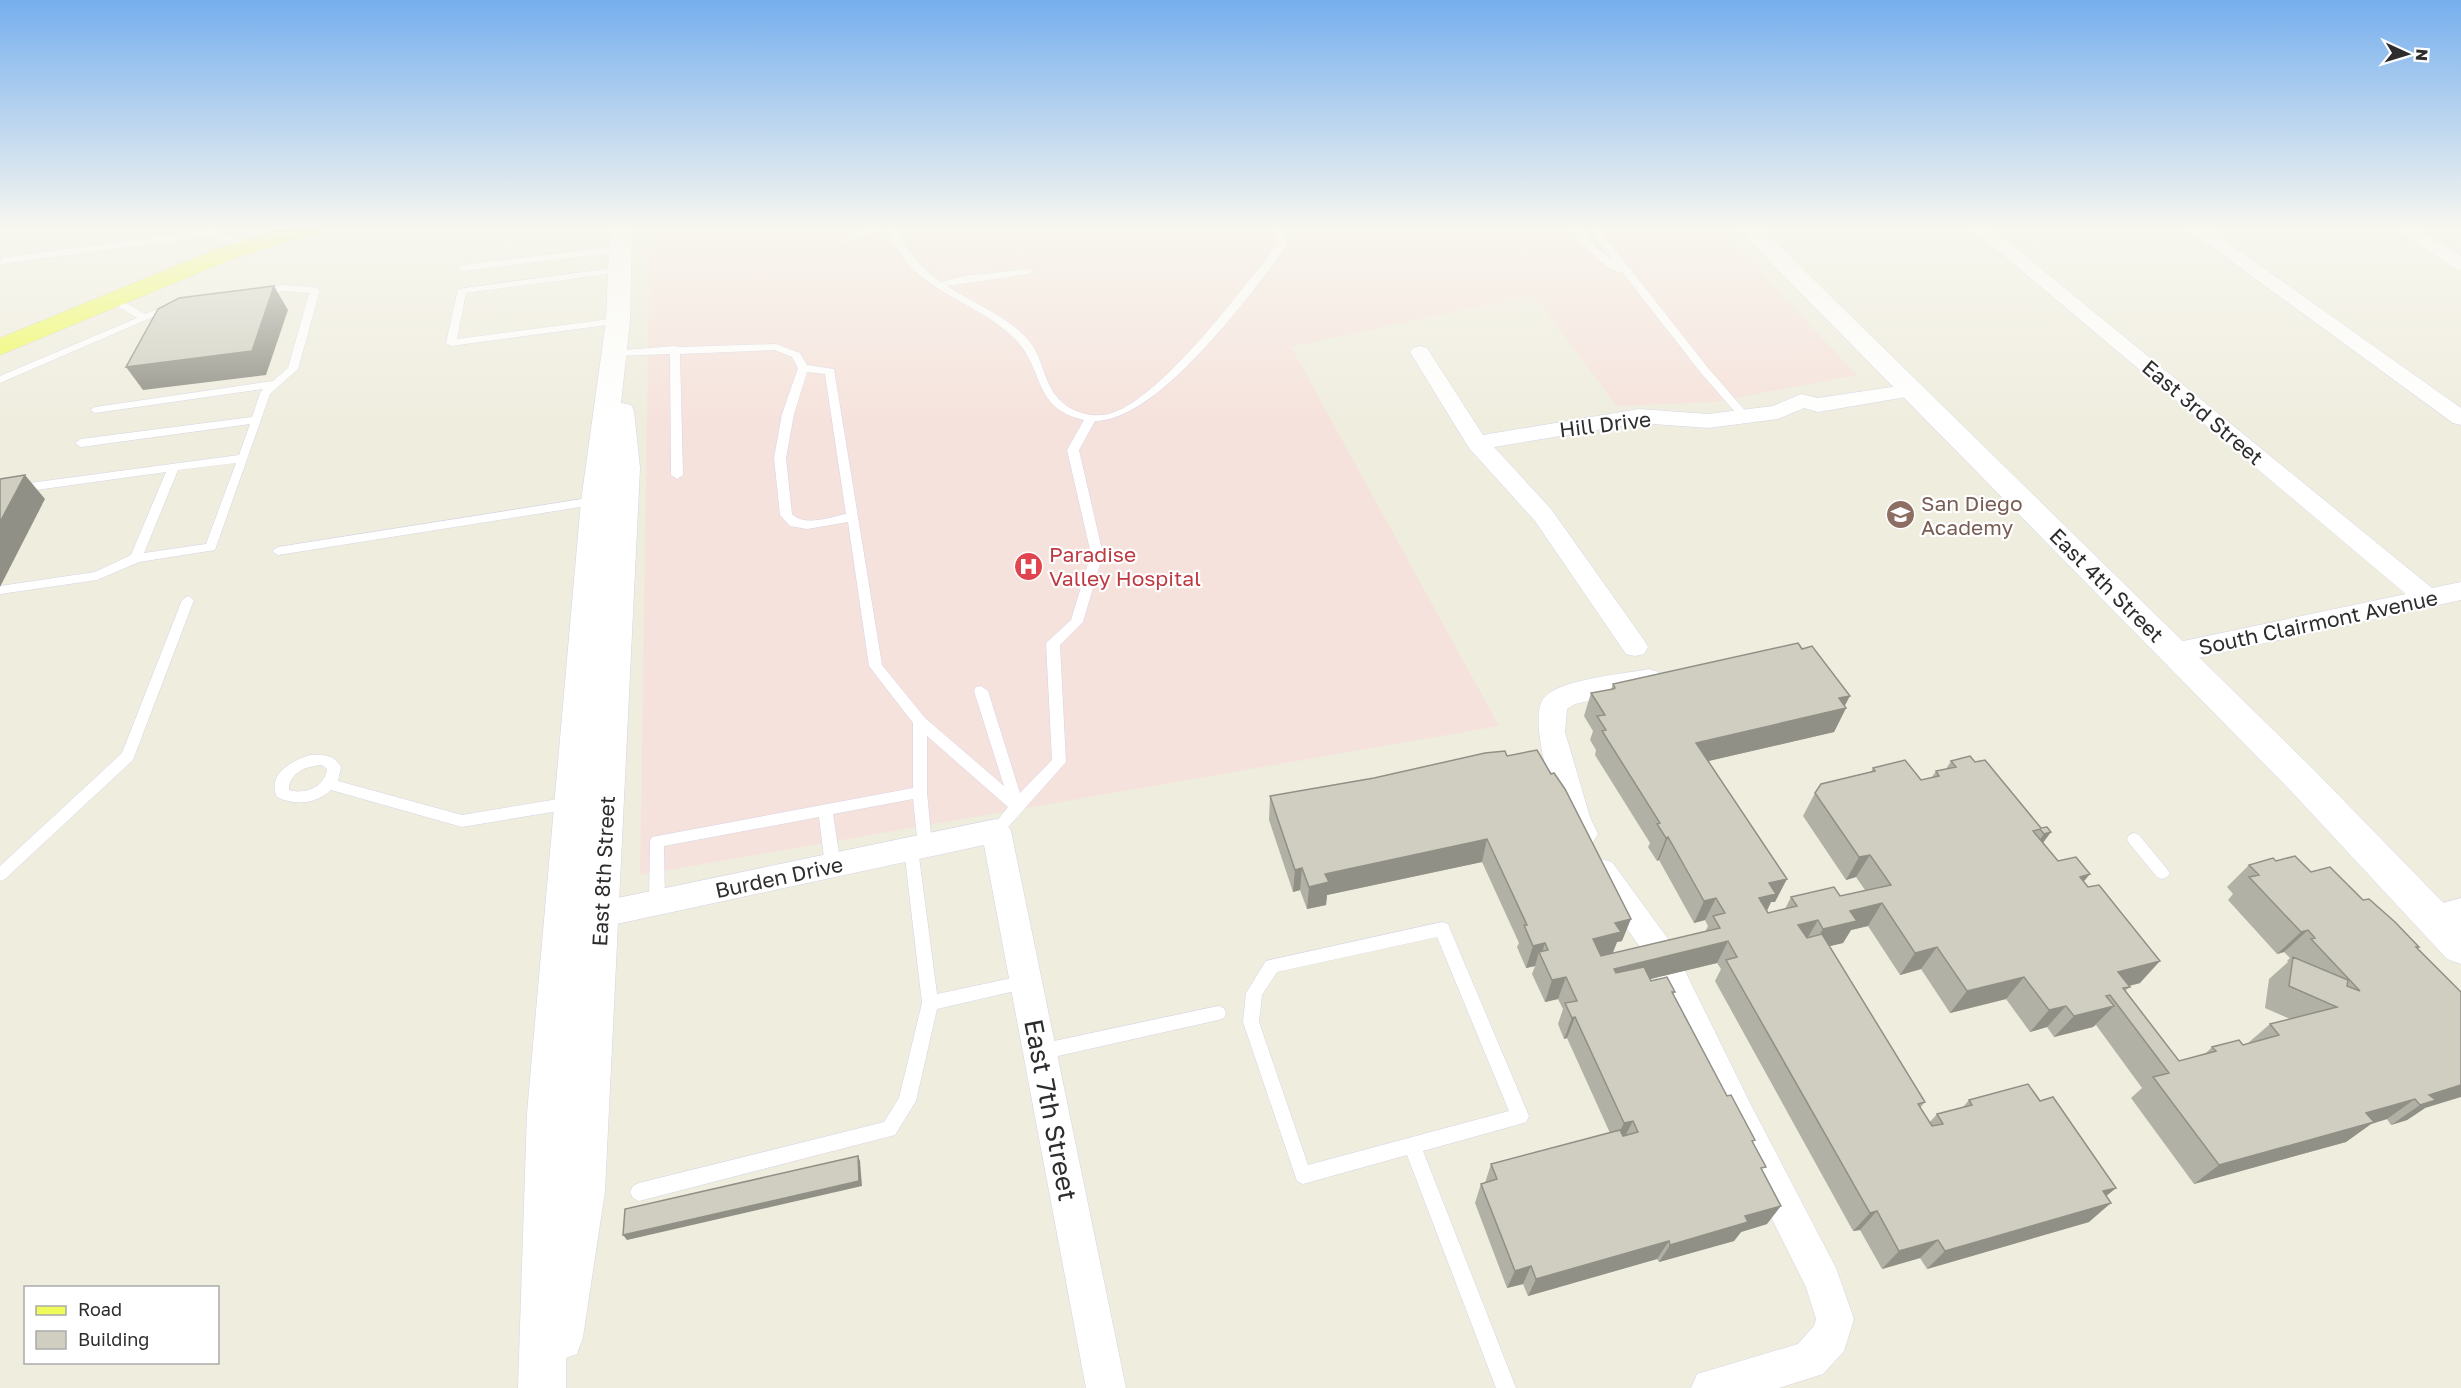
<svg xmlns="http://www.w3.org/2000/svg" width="2461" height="1388" viewBox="0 0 2461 1388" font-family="'Golos Text',sans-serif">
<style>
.medical{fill:#f6e2dc}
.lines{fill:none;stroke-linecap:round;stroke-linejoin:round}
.service-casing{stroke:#d6d3e6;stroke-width:1}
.minor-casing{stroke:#d6d3e6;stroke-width:1}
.tertiary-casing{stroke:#d6d3e6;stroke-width:1}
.secondary-casing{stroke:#d6d3e6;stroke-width:1}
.primary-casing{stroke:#d1d1d1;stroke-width:1}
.service{fill:#fff;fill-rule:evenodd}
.minor{fill:#fff;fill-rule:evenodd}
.tertiary{fill:#fff;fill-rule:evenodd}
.secondary{fill:#fff;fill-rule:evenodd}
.primary{fill:#effb58;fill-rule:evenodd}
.wall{fill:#b2b1a5}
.shaded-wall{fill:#919086}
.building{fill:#cfcec0;stroke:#919086;stroke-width:1.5}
.labels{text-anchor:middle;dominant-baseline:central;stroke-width:4.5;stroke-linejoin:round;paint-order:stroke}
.street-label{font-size:21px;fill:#2d2d2d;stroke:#fff}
.education-label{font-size:21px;fill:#785e54;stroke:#fff;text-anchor:start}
.health-label{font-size:21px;fill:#be3a42;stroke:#fff;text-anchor:start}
.near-street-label{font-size:26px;fill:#2d2d2d;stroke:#fff}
</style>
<rect width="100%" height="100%" fill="#efedde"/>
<!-- medical -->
<path class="medical" d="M650,228H1718L1857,375L1713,402L1617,406L1533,295L1291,347L1499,726L640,875Z"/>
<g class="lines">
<defs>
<g id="service">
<path d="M872,228H885L847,242L839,240Z"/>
<path d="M888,228H897C906,252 920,267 941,282L964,276L1031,269L1033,271L1028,274L947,286C974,304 1009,316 1030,342C1044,360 1044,387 1062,402C1074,413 1093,418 1109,414C1161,400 1243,287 1278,244L1274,228H1282L1288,244C1251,294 1159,421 1095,421L1079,450L1103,554L1083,622L1060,645L1066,762L1001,835L996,837L991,835L989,831L1008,807L927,736V792L932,846L930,850L925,852L920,850L918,846L913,799L833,814L841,866L838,870L833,872L828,870L825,866L819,817L664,846L665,902L662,907L657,908L652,907L649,902L650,841L652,837L913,788V723L869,666L848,522L807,529L790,526L780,515L774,458L782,414L798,368L792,357L775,350L680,354L683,475L677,479L671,475L670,354L616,356L612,355V351L675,346L679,347L776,344L800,353L807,365L834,369L882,665L925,718L1004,786L974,691L976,687L981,686L988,691L1020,793L1052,760L1046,643L1071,620L1091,554L1067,450L1084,420C1031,408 1045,367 1013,337C972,298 906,289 888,228ZM807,372L825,374L846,514C830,517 805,527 792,514L786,458L794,414Z"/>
<path d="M1571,228H1580L1597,248L1614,261L1588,228H1598L1709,369L1749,415V419H1741L1701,373L1622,272C1608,274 1578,240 1571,228Z"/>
<path d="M211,230L256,245L251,248L211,236L0,264L1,258Z"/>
<path d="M621,246L626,249L624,251L463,271L458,268L463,265Z"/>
<path d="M620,267L623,268V272L466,293L457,339L618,318L623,321L622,323L451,346L446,343L458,289Z"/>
<path d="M285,285L315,287L320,290L298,369L270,394L215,550L139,562L97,580L0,594V586L95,572L131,555L166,472L0,495V487L239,455L250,424L81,447L75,443L81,439L252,417L260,393L263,389L95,413L90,410L95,407L273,381L288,368L309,293L285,291L260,295L255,292L260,289ZM236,463L206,544L144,553L178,470Z"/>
<path d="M114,296L145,314L169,304L173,303L178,306L0,383V376L137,318L110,301L109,299Z"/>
<path d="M595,497L601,501L599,504L278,555L272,551L278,547Z"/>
<path d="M188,596L194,600L133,760L5,879L0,881V866L122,753L182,600Z"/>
<path d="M311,755C324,754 334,755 341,767L338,781L462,815L570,797L575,799L577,803L575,807L570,809L462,827L331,790C316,804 295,806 277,797C266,774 293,760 311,755ZM322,765L327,769C325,787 305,795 289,790C289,772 307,766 322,765Z"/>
<path d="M2134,833L2139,835L2167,869L2170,873L2167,877L2162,879L2157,877L2129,843L2127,839L2129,835Z"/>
<path d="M911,843L916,845L918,849L937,994L1026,975L1032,977L1034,982L1032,987L937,1009L916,1101L895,1135L639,1201L633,1198L630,1192L633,1186L639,1183L884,1122L899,1098L922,1003L904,849L906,845Z"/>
<path d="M1442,922L1448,924L1450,929L1529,1116L1526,1122L1520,1124L1423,1151L1516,1388H1496L1407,1155L1303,1184L1297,1181L1243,1022L1246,993L1266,961ZM1437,937L1509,1111L1308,1165L1259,1022L1262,995L1277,972Z"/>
<path d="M1218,1006L1224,1008L1226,1013L1224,1018L1218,1020L1040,1060L1034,1057L1032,1052L1034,1047L1040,1044Z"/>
</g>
<g id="minor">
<path d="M1971,228H1991L2432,588L2461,582V600L2174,663L2165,660L2161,653L2165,646L2174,643L2406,594Z"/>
<path d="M2186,228H2207L2461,408V425L2453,423Z"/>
<path d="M2395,228H2416L2461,256V270L2454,268Z"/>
<path d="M1420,346L1427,348L1483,435L1639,409L1708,414L1773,406L1801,394L1818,398L1912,384L1920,385L1923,390L1920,395L1912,396L1818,412L1804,408L1778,419L1708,428L1639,423L1494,447L1551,509L1644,640L1648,647L1644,654L1635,656L1626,654L1535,521L1469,448L1410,352L1413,348Z"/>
<path d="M1649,669L1658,672L1662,679L1658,686L1575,704L1567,709L1565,732L1590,817L1598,834L1593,842L1583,846L1573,842C1560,818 1525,721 1544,698C1559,679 1624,674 1649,669Z"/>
<path d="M996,819L1006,823L1011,831L1126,1388H1086L984,845L584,931L573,927L569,918L573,909L584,905Z"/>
<path d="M1601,859L1612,862L1676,950L1681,960L1679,964L1682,965L1751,1105L1836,1268L1854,1319L1844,1351L1823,1374L1779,1388H1691L1697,1374L1798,1344L1814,1326L1816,1319L1806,1287L1727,1129L1655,975L1657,971L1586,871L1590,862Z"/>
<path d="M2461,898V924L2431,931L2420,927L2416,918L2420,909Z"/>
</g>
<path id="tertiary" d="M1737,228H1761L2314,770L2461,921V964L2447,959L2290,790Z"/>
<path id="secondary" d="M610,228H632L630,321L621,403L631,405L634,411L640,468L605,1191L583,1337L577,1354L566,1358V1388H518L527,1113L581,501L606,321Z"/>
<path id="primary" d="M287,228H321L318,233L235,258L0,355V338L219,248Z"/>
</defs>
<!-- service casing -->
<use href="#service" class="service-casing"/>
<!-- minor casing -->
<use href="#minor" class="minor-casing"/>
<!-- tertiary casing -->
<use href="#tertiary" class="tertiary-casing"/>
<!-- secondary casing -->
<use href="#secondary" class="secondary-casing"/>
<!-- primary casing -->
<use href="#primary" class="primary-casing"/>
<!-- service -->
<use href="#service" class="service"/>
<!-- minor -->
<use href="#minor" class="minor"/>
<!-- tertiary -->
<use href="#tertiary" class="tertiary"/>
<!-- secondary -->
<use href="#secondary" class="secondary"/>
<!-- primary -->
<use href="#primary" class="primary"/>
</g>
<!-- wall -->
<path class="wall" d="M1613,684L1844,706L1846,708L1834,732L1708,761L1775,902H1771L1767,911L1768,913L1785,909L1791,897L1840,896L1865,890L1856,877L1846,880L1803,816L1815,793L1871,772L1873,768L1921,780L1932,777L1936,771L1946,769L1951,761L2041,828L2051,832L2043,842L2058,861L2084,882L2140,983L2129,986L2130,987L2125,991L2179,1061L2205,1054L2212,1047L2243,1045L2248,1043L2270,1024L2290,1019L2265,1008L2269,979L2288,962L2287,961L2290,958L2284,952L2277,954L2228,900L2233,894L2227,887L2249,865L2276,861L2311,872L2363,900L2419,947L2417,948L2425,1108L2407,1120L2391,1125L2387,1119L2371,1124L2346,1142L2194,1184L2131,1098L2142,1088L2096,1025L2093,1027L2054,1037L2047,1027L2030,1032L2006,999L1950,1013L1921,969L1900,975L1868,926L1851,930L1843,943L1829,946L1925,1102L1920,1108L1929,1123L1937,1114L1963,1107L1969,1100L2040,1101L2116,1188L2106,1196L2089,1222L1927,1269L1920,1258L1882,1269L1860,1230L1853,1231L1715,981L1721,969L1717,963L1650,979L1651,981L1675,992L1673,994L1727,1096L1753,1143L1763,1172L1767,1224L1741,1232L1734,1241L1659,1262L1657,1259L1528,1296L1523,1284L1507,1288L1475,1203L1481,1184L1485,1183L1491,1164L1610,1133L1567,1038L1564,1039L1558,1024L1563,1009L1558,999L1545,1002L1532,974L1535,966L1526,968L1517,947L1519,943L1482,862L1327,895L1326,905L1307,909L1300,890L1293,892L1269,820L1270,796L1507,756L1622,941L1617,942L1613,953L1705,932L1708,926L1705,920L1694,923L1659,860L1657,861L1648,847L1650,843L1595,755L1596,750L1590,740L1593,731L1584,716L1591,693L1611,690Z"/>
<!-- shaded-wall -->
<g class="shaded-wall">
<path d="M274,286L288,310L266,375L143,390L126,367Z"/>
<path d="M25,475L45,499L0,587V522Z"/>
<path d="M1850,696L1843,709L1846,708L1834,732L1687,766L1696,743L1839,698Z"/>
<path d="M2051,832L2034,855L2027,857L2044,834Z"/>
<path d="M1668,837L1659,860L1657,861L1666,838Z"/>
<path d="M1487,839L1482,862L1327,895L1326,905L1307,909L1309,887L1325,874Z"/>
<path d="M1870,855L1856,877L1846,880L1859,857Z"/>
<path d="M1302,868L1300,890L1293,892L1295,870Z"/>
<path d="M2090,874L2071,897L2080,877Z"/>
<path d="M1787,879L1775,902H1771L1764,916L1759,898L1769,883Z"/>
<path d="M1716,898L1705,920L1694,923L1704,901Z"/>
<path d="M1882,903L1868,926L1851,930L1843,943L1810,951L1823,929L1850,911Z"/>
<path d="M1631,919L1622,941L1617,942L1612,954L1584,961L1593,939L1615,923Z"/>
<path d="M1818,920L1805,942L1798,925Z"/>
<path d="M2308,930L2284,952L2277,954L2301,932Z"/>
<path d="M1728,941L1717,963L1605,990L1614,969Z"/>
<path d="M1545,943L1541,956L1539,952L1535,966L1526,968L1533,946Z"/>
<path d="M1937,947L1921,969L1900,975L1915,953Z"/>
<path d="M2160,961L2140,983L2098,994L2118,972Z"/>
<path d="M1566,977L1558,999L1545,1002L1552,980Z"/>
<path d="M2024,977L2006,999L1950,1013L1967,991Z"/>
<path d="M2066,1006L2047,1027L2030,1032L2049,1010Z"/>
<path d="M2114,1006L2093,1027L2054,1037L2074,1016Z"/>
<path d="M1575,1017L1567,1038L1564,1039L1572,1018Z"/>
<path d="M2461,1085V1097L2425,1108L2407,1120L2391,1125L2420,1105L2429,1095Z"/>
<path d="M2415,1099L2387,1119L2371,1124L2346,1142L2194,1184L2219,1165L2366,1113Z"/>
<path d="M1633,1121L1623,1140L1614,1143L1624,1123Z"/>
<path d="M858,1156L860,1161L862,1186L627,1240L623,1235Z"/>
<path d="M2116,1188L2094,1206L2103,1191Z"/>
<path d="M2111,1203L2089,1222L1927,1269L1945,1251Z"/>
<path d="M1781,1206L1767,1224L1741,1232L1734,1241L1659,1262L1670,1245L1745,1216Z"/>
<path d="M1877,1211L1860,1230L1853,1231L1870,1213Z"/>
<path d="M1938,1240L1920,1258L1882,1269L1899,1251Z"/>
<path d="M1669,1241L1657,1259L1528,1296L1536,1279Z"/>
<path d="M1531,1266L1523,1284L1507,1288L1515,1271Z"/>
</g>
<!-- building -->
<g class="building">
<path d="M274,286L252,351L126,367L158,309L179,298Z"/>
<path d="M25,475L0,522V479Z"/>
<path d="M1798,643L1802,649L1812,646L1850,696L1839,698L1846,708L1696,743L1787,879L1769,883L1776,894L1759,898L1768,913L1797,906L1791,897L1834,887L1840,896L1891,885L1870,855L1859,857L1815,793L1821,784L1875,771L1873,768L1905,760L1921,780L1939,776L1936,771L1956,767L1951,761L1970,756L1975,762L1985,760L2041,828L2047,827L2051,832L2044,834L2040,829L2033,831L2058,861L2076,857L2090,874L2080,877L2088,887L2099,885L2160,961L2118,972L2130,987L2123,988L2179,1061L2216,1051L2212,1047L2239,1040L2243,1045L2279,1035L2270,1024L2337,1007L2289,986L2293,957L2348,980L2347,986L2360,991L2311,939L2315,938L2308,930L2301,932L2249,877L2259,875L2249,865L2273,858L2276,861L2295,856L2311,872L2330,867L2363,900L2369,899L2395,922L2419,947H2416L2461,992V1085L2429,1095L2436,1100L2420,1105L2415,1099L2366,1113L2374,1122L2219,1165L2153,1077L2169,1073L2110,995L2106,996L2114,1006L2074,1016L2066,1006L2049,1010L2024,977L1967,991L1937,947L1915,953L1882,903L1850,911L1857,921L1823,929L1818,920L1798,925L1807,938L1822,934L1925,1102L1918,1104L1932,1126L1943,1124L1937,1114L1972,1105L1969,1100L2028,1084L2040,1101L2053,1097L2116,1188L2103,1191L2111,1203L1945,1251L1938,1240L1899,1251L1877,1211L1870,1213L1726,960L1737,957L1728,941L1614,969L1616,973L1644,967L1651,981L1667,977L1675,992H1672L1727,1096L1731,1095L1755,1140L1752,1141L1766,1167L1761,1168L1781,1206L1745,1216L1748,1222L1670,1245L1669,1241L1536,1279L1531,1266L1515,1271L1481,1184L1497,1179L1491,1164L1620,1130L1623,1136L1638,1132L1633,1121L1624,1123L1575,1017L1572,1018L1565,1003L1577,1001L1566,977L1552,980L1539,952L1548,950L1545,943L1533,946L1524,925H1527L1487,839L1325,874L1329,882L1309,887L1302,868L1295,870L1270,796L1374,778L1485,753L1505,751L1507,756L1537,750L1551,774L1554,773L1565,789L1631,919L1615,923L1621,932L1593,939L1601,956L1720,928L1713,916L1725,913L1716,898L1704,901L1668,837L1666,838L1657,824L1660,823L1602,731L1606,730L1597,716L1605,715L1591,693L1613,689L1615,688L1613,684Z"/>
<path d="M858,1156L859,1181L623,1235L625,1209Z"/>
</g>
<!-- sky -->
<linearGradient id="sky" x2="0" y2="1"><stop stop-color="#76afee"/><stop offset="0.54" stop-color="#f8f7f0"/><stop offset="1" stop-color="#f8f7f0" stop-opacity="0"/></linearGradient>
<rect width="2461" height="422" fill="url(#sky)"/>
<!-- icons -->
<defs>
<symbol id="school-disc" viewBox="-11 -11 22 22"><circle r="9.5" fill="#8d6e63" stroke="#fff"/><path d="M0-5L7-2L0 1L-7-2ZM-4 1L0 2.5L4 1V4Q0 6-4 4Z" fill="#fff"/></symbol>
<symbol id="hospital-disc" viewBox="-11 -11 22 22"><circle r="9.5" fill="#e0444e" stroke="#fff"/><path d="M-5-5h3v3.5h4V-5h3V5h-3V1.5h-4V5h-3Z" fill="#fff"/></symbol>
</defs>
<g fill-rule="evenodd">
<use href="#school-disc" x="1884" y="498" width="33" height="33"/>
<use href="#hospital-disc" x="1012" y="550" width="33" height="33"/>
</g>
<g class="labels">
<!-- street labels -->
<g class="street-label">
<text transform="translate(2203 412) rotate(40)">East 3rd Street</text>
<text transform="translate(1605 424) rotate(-7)">Hill Drive</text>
<text transform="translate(2107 585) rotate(45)">East 4th Street</text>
<text transform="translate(2318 622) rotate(-12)">South Clairmont Avenue</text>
<text transform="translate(603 871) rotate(-87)">East 8th Street</text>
<text transform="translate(779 877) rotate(-12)">Burden Drive</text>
</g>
<!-- education labels -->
<g class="education-label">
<text x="1921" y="503">San Diego<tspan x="1921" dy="24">Academy</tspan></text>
</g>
<!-- health labels -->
<g class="health-label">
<text x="1049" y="554">Paradise<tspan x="1049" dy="24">Valley Hospital</tspan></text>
</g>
<!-- near-street labels -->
<g class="near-street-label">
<text transform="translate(1051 1110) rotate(79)">East 7th Street</text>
</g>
</g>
<!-- legend -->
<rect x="24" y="1286" width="195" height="78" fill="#ffffff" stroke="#ababab" stroke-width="1.5"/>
<rect x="36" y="1306" width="30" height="9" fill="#effb58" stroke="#ababab" stroke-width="1.5"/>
<text x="78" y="1316" font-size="18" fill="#2d2d2d">Road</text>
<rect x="36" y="1331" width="30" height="18" fill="#cfcec0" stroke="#ababab" stroke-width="1.5"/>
<text x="78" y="1346" font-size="18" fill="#2d2d2d">Building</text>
<!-- north arrow -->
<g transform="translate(2407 54) rotate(94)" stroke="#ffffff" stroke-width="4.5" paint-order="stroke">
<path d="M0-4.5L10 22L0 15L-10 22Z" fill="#2d2d2d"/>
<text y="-9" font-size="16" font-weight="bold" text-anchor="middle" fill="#2d2d2d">N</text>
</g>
</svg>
